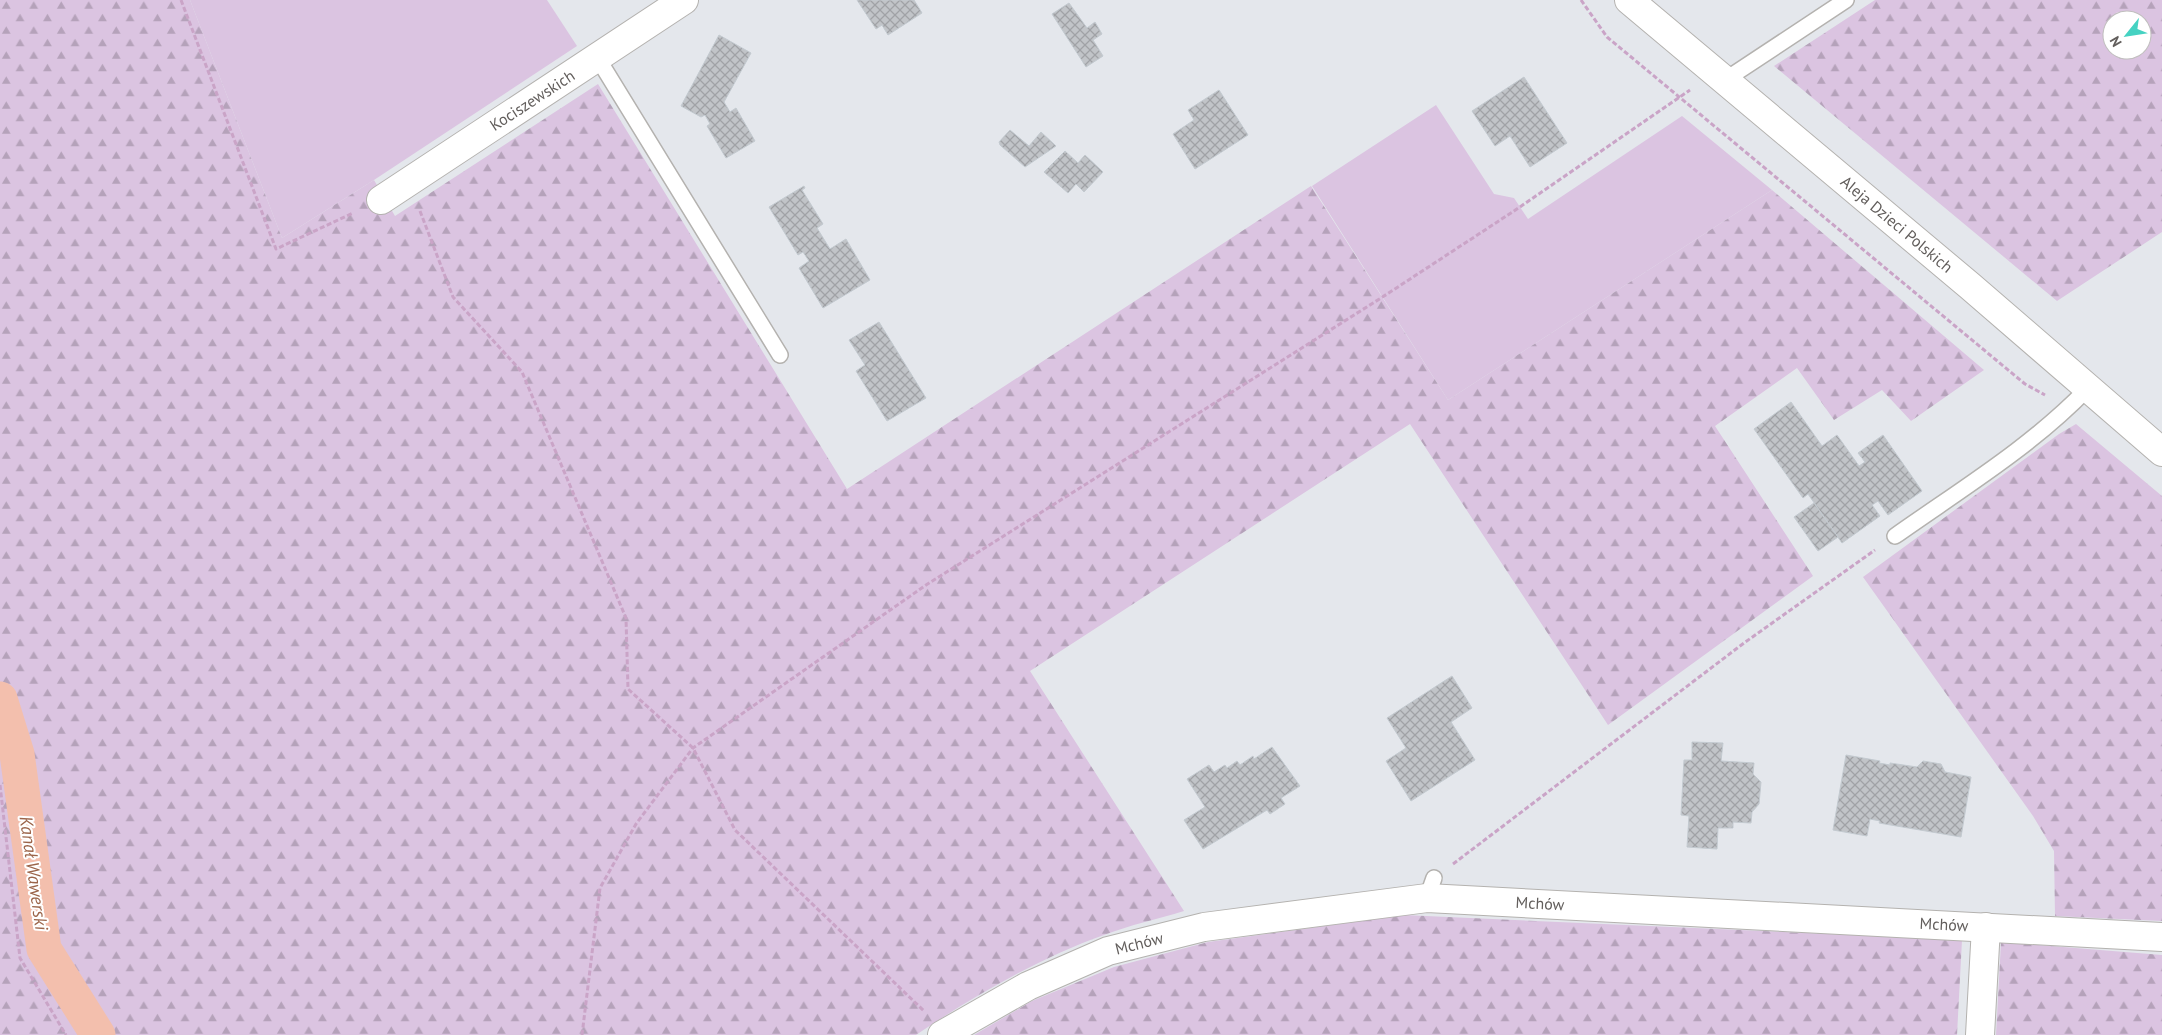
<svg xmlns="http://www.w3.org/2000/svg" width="2162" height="1035" viewBox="0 0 2162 1035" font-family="'PT Sans',sans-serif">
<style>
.green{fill:#dbc4e1}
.forest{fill:url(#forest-firs);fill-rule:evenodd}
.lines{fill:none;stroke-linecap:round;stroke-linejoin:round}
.canal{stroke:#f3bfad;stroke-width:35}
.building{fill:url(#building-cross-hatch);stroke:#c3cad0}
.service-casing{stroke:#b4b2af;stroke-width:18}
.minor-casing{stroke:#b4b2af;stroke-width:30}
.tertiary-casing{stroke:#b4b2af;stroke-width:30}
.path{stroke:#caa4c7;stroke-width:3;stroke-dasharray:5 2.5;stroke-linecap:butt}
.service{stroke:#fff;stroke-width:15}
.minor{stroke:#fff;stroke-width:28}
.tertiary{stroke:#fff;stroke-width:28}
.labels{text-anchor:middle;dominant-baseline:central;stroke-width:4;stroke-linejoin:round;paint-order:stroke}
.street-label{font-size:16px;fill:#625e5c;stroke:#fff}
.water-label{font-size:18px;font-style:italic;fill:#9b6449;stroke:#fff}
</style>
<defs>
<pattern id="forest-firs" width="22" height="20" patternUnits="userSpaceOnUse" patternTransform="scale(1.25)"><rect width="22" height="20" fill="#dbc4e1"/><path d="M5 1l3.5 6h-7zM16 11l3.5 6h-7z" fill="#b5a2ba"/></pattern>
<pattern id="building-cross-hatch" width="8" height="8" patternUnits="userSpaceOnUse" patternTransform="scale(1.25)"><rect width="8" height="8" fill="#c1c4c8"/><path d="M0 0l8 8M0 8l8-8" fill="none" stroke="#a0a2a6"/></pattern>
</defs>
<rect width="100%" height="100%" fill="#e4e7ec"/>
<!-- green -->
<g class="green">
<path d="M190,0H547L577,46L374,180L282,238Z"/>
<path d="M1436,105L1494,194L1514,198L1528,219L1682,116L1772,190L1448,400L1312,186Z"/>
</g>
<!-- forest -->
<g class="forest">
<path d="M0,0H190L282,238L374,180L395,216L598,84L847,489L1311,186L1448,400L1772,190L1984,370L1911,421L1882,390L1834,420L1797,368L1715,426L1813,576L1608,725L1410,424L1030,671L1184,911C1158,919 1130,925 1104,935C1039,958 972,997 916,1035H0Z"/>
<path d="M1875,0H2162V232L2057,301L1774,66ZM2112,20H2142V50H2112Z"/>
<path d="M2076,424L2162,496V921L2055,916L2054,851L2033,816L1863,577L2059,434Z"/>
<path d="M1404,915L1962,940L1957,1035H974L1032,1001L1114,967L1208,942Z"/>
<path d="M2001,942L2162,955V1035H1996Z"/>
</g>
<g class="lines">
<!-- canal -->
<path class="canal" d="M0,699L17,754L44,949L98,1035"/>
</g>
<!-- building -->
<g class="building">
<path d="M857,0H914L922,13L888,35L882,25L876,29Z"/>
<path d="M1069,3L1087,28L1095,22L1102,34L1093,40L1103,56L1086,67L1052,14Z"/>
<path d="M719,35L751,53L724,102L730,112L736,108L755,141L726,158L707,126L710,124L705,115L701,117L681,106Z"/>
<path d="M1524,77L1567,143L1530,167L1510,136L1495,146L1472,111Z"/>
<path d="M1219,90L1248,135L1195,169L1173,134L1194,120L1188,110Z"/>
<path d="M1010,130L1029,146L1041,132L1056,146L1025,167L1000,145L999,142Z"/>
<path d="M1065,151L1078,163L1085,155L1103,172L1084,192L1076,184L1068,193L1044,172Z"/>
<path d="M804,186L805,188L802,190L823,224L817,228L830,249L846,239L870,280L823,308L799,268L809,261L803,252L798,255L769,207Z"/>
<path d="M879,322L926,398L887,421L856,371L865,365L849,340Z"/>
<path d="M1791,402L1822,446L1837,435L1859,466L1865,462L1858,453L1883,435L1922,491L1888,515L1878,501L1872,505L1880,516L1842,543L1808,494L1803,498L1754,429Z"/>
<path d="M1814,503L1838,537L1818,551L1794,517Z"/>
<path d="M1452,676L1472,708L1451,722L1475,760L1411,801L1386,761L1406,748L1387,718Z"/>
<path d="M1692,742L1723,743L1721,761L1754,763L1753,774L1761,782L1759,804L1752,812L1751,823L1733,822V828H1718L1717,849L1687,847L1689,816L1681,815L1684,760H1692Z"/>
<path d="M1272,747L1300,786L1281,798L1285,804L1270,814L1267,810L1203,849L1184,820L1205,807L1187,779L1209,765L1214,772L1225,765L1227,768L1237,761L1240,765L1253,756L1254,759Z"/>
<path d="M1846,755L1880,761L1879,763L1890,765V763L1917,767L1923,761L1941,764L1945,772L1971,777L1961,837L1879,823L1880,821L1870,819L1867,836L1833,830Z"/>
</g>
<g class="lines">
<defs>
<g id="service">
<path d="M597,57L780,355"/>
<path d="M1725,80L1846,0"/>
<path d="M1895,536C1960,490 2031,447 2087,389"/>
<path d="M1427,898L1434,878"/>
</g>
<g id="minor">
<path d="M381,200L684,0"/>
<path d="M942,1035L1028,986L1108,951L1204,927L1427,898L2162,937"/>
<path d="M1980,1035L1986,927"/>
</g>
<path id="tertiary" d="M1629,0L1970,286L2162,452"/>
</defs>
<!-- service casing -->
<use href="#service" class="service-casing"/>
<!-- minor casing -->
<use href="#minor" class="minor-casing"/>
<!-- tertiary casing -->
<use href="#tertiary" class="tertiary-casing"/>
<!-- path -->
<g class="path">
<path d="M181,0L276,249L353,213"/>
<path d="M1581,0L1607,37L2025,384L2045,395"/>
<path d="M420,211L453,297L522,372L626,618L628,689L693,748L735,830L924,1011"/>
<path d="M0,785L20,958L66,1035"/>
<path d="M1453,864L1744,643L1875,550"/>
<path d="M582,1035L600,888L636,824L693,748L926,585L1381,298L1514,211L1690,90"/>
</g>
<!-- service -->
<use href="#service" class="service"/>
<!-- minor -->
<use href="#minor" class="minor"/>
<!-- tertiary -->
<use href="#tertiary" class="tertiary"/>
</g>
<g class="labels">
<!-- street labels -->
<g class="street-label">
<text transform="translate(532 100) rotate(-33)">Kociszewskich</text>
<text transform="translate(1897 224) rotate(40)">Aleja Dzieci Polskich</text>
<text transform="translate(1540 903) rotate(3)">Mchów</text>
<text transform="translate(1944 924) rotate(3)">Mchów</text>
<text transform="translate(1139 943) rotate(-14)">Mchów</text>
</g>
<!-- water labels -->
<g class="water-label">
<text transform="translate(34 873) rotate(82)">Kanał Wawerski</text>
</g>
</g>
<!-- north arrow -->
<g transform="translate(2127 35) rotate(240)"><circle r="24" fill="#ffffff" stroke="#c0bfbe"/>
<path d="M0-4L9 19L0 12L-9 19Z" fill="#45d2c2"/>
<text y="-8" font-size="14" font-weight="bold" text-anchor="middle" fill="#625e5c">N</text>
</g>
</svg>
